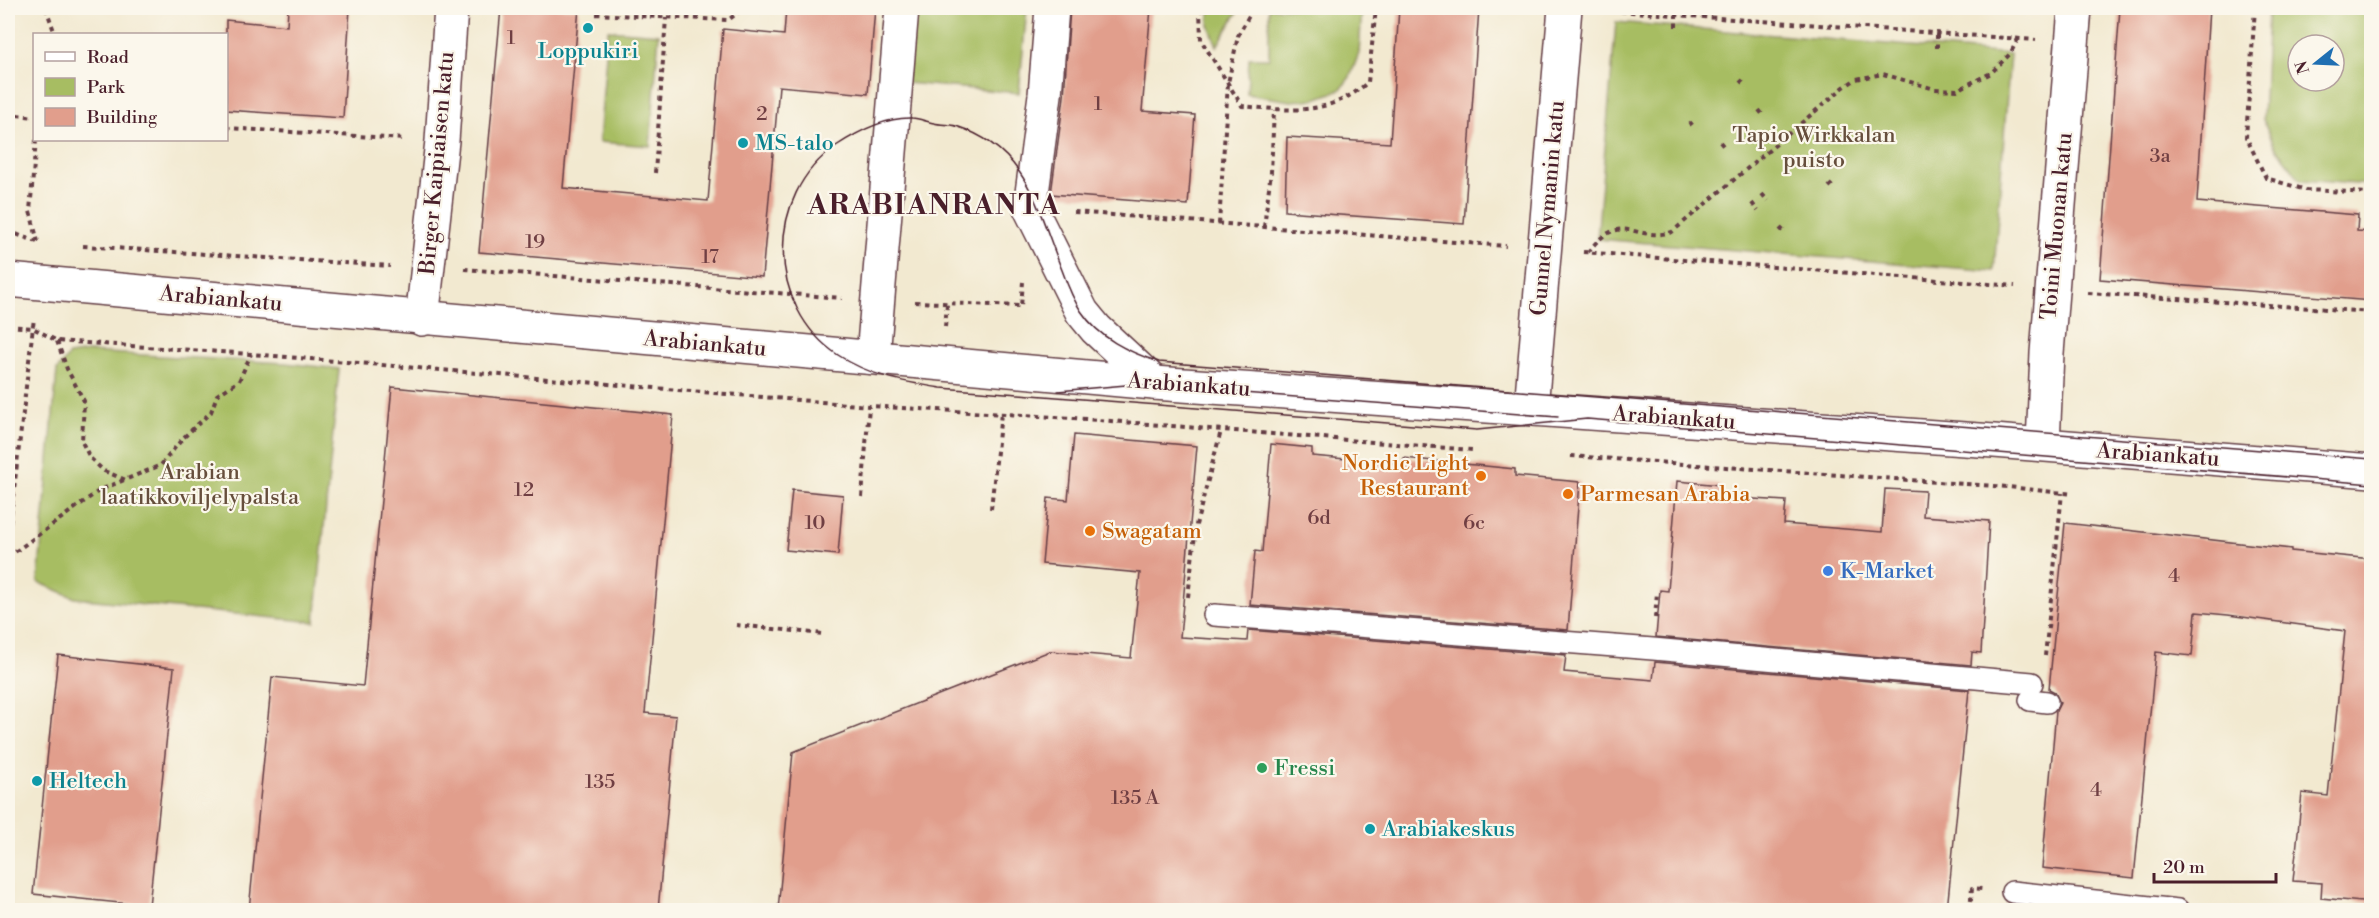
<svg xmlns="http://www.w3.org/2000/svg" width="2379" height="918" viewBox="0 0 2379 918" font-family="'Libre Bodoni',serif">
<style>
.green{fill:#a7bd62;stroke:#786e46;stroke-width:1.5;fill-rule:evenodd}
.building{fill:#e19e8c}
.lines{fill:none;stroke-linecap:round;stroke-linejoin:round}
.service-casing{stroke:#633d44;stroke-width:24}
.minor-casing{stroke:#633d44;stroke-width:36}
.tertiary-casing{stroke:#633d44;stroke-width:36}
.path{stroke:#633d44;stroke-width:4;stroke-dasharray:4.5 4.5;stroke-linecap:butt}
.service{stroke:#fff;stroke-width:21}
.minor{stroke:#fff;stroke-width:33}
.tertiary{stroke:#fff;stroke-width:33}
.tram{stroke:#4a1f2b;stroke-width:1.5}
.culture-dot{fill:#0f9aa8;stroke:#fbf7ec;stroke-width:2}
.food-dot{fill:#e8710a;stroke:#fbf7ec;stroke-width:2}
.shop-dot{fill:#3f7fe0;stroke:#fbf7ec;stroke-width:2}
.leisure-dot{fill:#2e9e5b;stroke:#fbf7ec;stroke-width:2}
.labels{text-anchor:middle;dominant-baseline:central;stroke-width:4.5;stroke-linejoin:round;paint-order:stroke}
.number-label{font-size:20px;fill:#703f43}
.culture-label{font-size:22px;fill:#0d838f;stroke:#fbf7ec;text-anchor:start}
.park-label{font-size:22px;fill:#664e3c;stroke:#fbf7ec}
.street-label{font-size:22px;fill:#4a1f2b;stroke:#fbf7ec}
.food-label{font-size:22px;fill:#c56008;stroke:#fbf7ec;text-anchor:start}
.shop-label{font-size:22px;fill:#366cbe;stroke:#fbf7ec;text-anchor:start}
.leisure-label{font-size:22px;fill:#27864d;stroke:#fbf7ec;text-anchor:start}
.district-label{font-size:28px;font-weight:bold;letter-spacing:1.5px;fill:#4a1f2b;stroke:#fbf7ec}
</style>
<rect width="100%" height="100%" fill="#fbf7ec"/>
<filter id="ink" filterUnits="userSpaceOnUse"><feTurbulence type="fractalNoise" baseFrequency=".0167" numOctaves="2"/><feDisplacementMap in="SourceGraphic" scale="12" xChannelSelector="R" yChannelSelector="G"/><feConvolveMatrix kernelMatrix="1 2 1 2 8 2 1 2 1" color-interpolation-filters="sRGB"/></filter>
<filter id="wash" filterUnits="userSpaceOnUse"><feTurbulence type="fractalNoise" baseFrequency=".008" numOctaves="4" result="noise"/><feDisplacementMap in="SourceGraphic" scale="24" xChannelSelector="R" yChannelSelector="G"/><feGaussianBlur stdDeviation="1.35" result="paint"/><feColorMatrix in="noise" values="0 0 0 0 0 0 0 0 0 0 0 0 0 0 0 0 0 1.4 0 .05"/><feComposite in="paint" operator="in"/></filter>
<g filter="url(#wash)">
<rect width="100%" height="100%" fill="#f2e9d0"/>
<!-- green -->
<g class="green">
<path d="M912,8H1027L1019,93L906,83Z"/>
<path d="M1209,8H1240L1217,46L1209,25Z"/>
<path d="M1269,8H1362L1359,53L1350,77L1340,90L1315,99L1291,101L1247,94L1249,58H1269Z"/>
<path d="M2268,8H2371V185L2301,180L2275,147L2263,119ZM2298,45H2334V81H2298Z"/>
<path d="M1616,22L2010,54L1994,271L1597,239Z"/>
<path d="M608,30L659,34L650,146L599,142Z"/>
<path d="M88,352L285,363L339,369L315,622L75,598L38,582L57,370L69,355Z"/>
</g>
<g id="blocks">
<!-- building -->
<g class="building">
<path d="M288,8H350L343,118L226,110V20L287,26Z"/>
<path d="M501,8H579L563,188L708,201L723,29L784,35L786,8H875L868,94L779,86L762,277L479,252Z"/>
<path d="M1070,8H1151L1142,111L1195,115L1188,205L1051,194L1064,97Z"/>
<path d="M1399,8H1479L1464,224L1285,211L1287,137L1390,143Z"/>
<path d="M2120,8H2209L2197,202L2358,215L2357,231L2372,232V301L2100,279Z"/>
<path d="M392,387L673,415L645,713L676,716L658,910H249L272,677L363,686Z"/>
<path d="M1074,435L1197,446L1180,637L1247,641L1248,630L1566,655L1564,672L1653,680L1655,662L1969,690L1947,910H778L793,752L1050,651L1131,658L1140,573L1042,564L1048,498L1068,500Z"/>
<path d="M1271,444L1312,448V456L1403,464L1404,458L1515,469V476L1580,482L1568,630L1250,605L1255,551L1262,552Z"/>
<path d="M1677,481L1721,485V497L1786,501L1784,524L1882,532L1885,489L1925,491L1923,516L1989,521L1981,653L1972,652L1971,665L1656,637L1660,590L1668,591Z"/>
<path d="M792,490L843,495L838,555L786,550Z"/>
<path d="M2065,523L2291,549V551L2372,559V903L2321,898L2322,883L2293,881L2302,793L2328,796L2345,631L2228,615L2196,612L2192,656L2156,652L2134,878L2042,868L2056,711L2060,703L2055,692L2049,689Z"/>
<path d="M58,655L174,668L149,906L33,894Z"/>
</g>
</g>
</g>
<g filter="url(#ink)">
<use href="#blocks" fill-opacity="0" stroke="#633d44" stroke-width="1.5"/>
<g class="lines">
<defs>
<g id="service">
<path d="M1214,615L1653,649L2032,683"/>
<path d="M2030,700L2047,702"/>
<path d="M2012,892L2178,910"/>
</g>
<g id="minor">
<path d="M1052,8L1045,95L1030,208L1082,312L1096,329L1154,383"/>
<path d="M422,319L442,141L451,8"/>
<path d="M873,357L902,8"/>
<path d="M1531,408L1565,8"/>
<path d="M2043,444L2047,353L2075,8"/>
</g>
<path id="tertiary" d="M8,280L1154,383L1994,441L2372,471"/>
</defs>
<!-- service casing -->
<use href="#service" class="service-casing"/>
<!-- minor casing -->
<use href="#minor" class="minor-casing"/>
<!-- tertiary casing -->
<use href="#tertiary" class="tertiary-casing"/>
<!-- path -->
<g class="path">
<path d="M46,8L55,34"/>
<path d="M593,8V14L728,20L744,8"/>
<path d="M1200,8L1201,40L1242,106C1289,111 1331,116 1368,82L1376,8"/>
<path d="M2255,8L2246,137L2266,178L2306,190L2372,193"/>
<path d="M1603,10L2036,40"/>
<path d="M1676,27V15"/>
<path d="M1937,48V33"/>
<path d="M1740,83L1744,79"/>
<path d="M1759,110L1763,115"/>
<path d="M8,114L34,117"/>
<path d="M1689,125L1694,121"/>
<path d="M226,128L405,139"/>
<path d="M36,140L30,211L38,242"/>
<path d="M1720,142L1725,148"/>
<path d="M1801,161L1808,168"/>
<path d="M655,173L666,18"/>
<path d="M1829,187L1833,183"/>
<path d="M1762,194L1768,201"/>
<path d="M1752,203L1758,211"/>
<path d="M1074,212L1506,246"/>
<path d="M1219,224L1228,83L1238,36L1253,8"/>
<path d="M1264,227L1271,172L1274,110"/>
<path d="M8,231L37,242"/>
<path d="M1780,231L1784,227"/>
<path d="M83,246L390,266"/>
<path d="M1583,252L2015,286"/>
<path d="M1588,252C1621,209 1635,243 1672,232L1844,87L1856,79L1883,74L1935,89L1957,90L1991,73L2010,54L2018,39"/>
<path d="M464,269L842,298"/>
<path d="M2088,293L2372,312"/>
<path d="M915,302L1021,306L1023,282"/>
<path d="M8,326L33,328L57,341L251,354L869,406L1073,418L1472,450"/>
<path d="M945,327L947,304"/>
<path d="M57,341L67,369L84,401L82,442L90,458L104,471L126,480"/>
<path d="M1571,456L2008,487L2073,494"/>
<path d="M862,497L869,406"/>
<path d="M991,509L1001,413"/>
<path d="M8,541L34,318"/>
<path d="M8,557L100,490L161,465L183,438L211,412L217,395L239,381L251,354"/>
<path d="M1188,597L1196,525L1221,431"/>
<path d="M1655,618L1657,592"/>
<path d="M736,625L823,634"/>
<path d="M2045,656L2062,493"/>
<path d="M8,908L27,910"/>
<path d="M1970,910L1972,888L1982,889"/>
</g>
<!-- service -->
<use href="#service" class="service"/>
<!-- minor -->
<use href="#minor" class="minor"/>
<!-- tertiary -->
<use href="#tertiary" class="tertiary"/>
<!-- tram -->
<g class="tram">
<path d="M1058,391L1126,385L1151,386L1558,417"/>
<path d="M2372,459L1159,362C1128,352 1099,338 1081,311C1072,298 1067,284 1062,270C1037,209 1028,149 956,126C949,124 941,125 934,123C927,122 919,118 912,118C886,117 857,132 836,146C765,195 766,307 838,355C869,376 904,382 941,388L1477,430L1587,419L2372,484"/>
</g>
</g>
</g>
<!-- markers -->
<g class="culture-dot">
<circle cx="588" cy="28" r="6"/>
<circle cx="743" cy="143" r="6"/>
<circle cx="37" cy="781" r="6"/>
<circle cx="1370" cy="829" r="6"/>
</g>
<g class="food-dot">
<circle cx="1481" cy="476" r="6"/>
<circle cx="1568" cy="494" r="6"/>
<circle cx="1090" cy="531" r="6"/>
</g>
<circle class="shop-dot" cx="1828" cy="571" r="6"/>
<circle class="leisure-dot" cx="1262" cy="768" r="6"/>
<g class="labels">
<!-- number labels -->
<g class="number-label">
<text x="511" y="38">1</text>
<text x="1098" y="104">1</text>
<text x="762" y="114">2</text>
<text x="2160" y="156">3a</text>
<text x="535" y="242">19</text>
<text x="710" y="257">17</text>
<text x="524" y="490">12</text>
<text x="1319" y="518">6d</text>
<text x="815" y="523">10</text>
<text x="1474" y="523">6c</text>
<text x="2174" y="576">4</text>
<text x="600" y="782">135</text>
<text x="2096" y="790">4</text>
<text x="1135" y="798">135 A</text>
</g>
<!-- culture labels -->
<g class="culture-label">
<text x="588" y="51" text-anchor="middle">Loppukiri</text>
<text x="755" y="143">MS-talo</text>
<text x="49" y="781">Heltech</text>
<text x="1382" y="829">Arabiakeskus</text>
</g>
<!-- park labels -->
<g class="park-label">
<text x="1814" y="135">Tapio Wirkkalan<tspan x="1814" dy="25">puisto</tspan></text>
<text x="200" y="472">Arabian<tspan x="200" dy="25">laatikkoviljelypalsta</tspan></text>
</g>
<!-- street labels -->
<g class="street-label">
<text transform="translate(437 163) rotate(-85)">Birger Kaipiaisen katu</text>
<text transform="translate(1548 208) rotate(-85)">Gunnel Nymanin katu</text>
<text transform="translate(2057 226) rotate(-85)">Toini Muonan katu</text>
<text transform="translate(221 299) rotate(5)">Arabiankatu</text>
<text transform="translate(705 344) rotate(5)">Arabiankatu</text>
<text transform="translate(1189 385) rotate(4)">Arabiankatu</text>
<text transform="translate(1674 418) rotate(4)">Arabiankatu</text>
<text transform="translate(2158 455) rotate(4)">Arabiankatu</text>
</g>
<!-- food labels -->
<g class="food-label">
<text x="1469" y="463" text-anchor="end">Nordic Light<tspan x="1469" dy="25">Restaurant</tspan></text>
<text x="1580" y="494">Parmesan Arabia</text>
<text x="1102" y="531">Swagatam</text>
</g>
<!-- shop labels -->
<g class="shop-label">
<text x="1840" y="571">K-Market</text>
</g>
<!-- leisure labels -->
<g class="leisure-label">
<text x="1274" y="768">Fressi</text>
</g>
<!-- district labels -->
<g class="district-label">
<text x="934" y="205">ARABIANRANTA</text>
</g>
</g>
<!-- margin -->
<rect width="2379" height="918" fill="none" stroke="#fbf7ec" stroke-width="30"/>
<!-- legend -->
<rect x="33" y="33" width="195" height="108" fill="#fbf7ec" stroke="#b4a19f" stroke-width="1.5"/>
<rect x="45" y="52" width="30" height="9" fill="#ffffff" stroke="#b4a19f" stroke-width="1.5"/>
<text x="87" y="63" font-size="18" fill="#4a1f2b">Road</text>
<rect x="45" y="78" width="30" height="18" fill="#a7bd62" stroke="#b4a19f" stroke-width="1.5"/>
<text x="87" y="93" font-size="18" fill="#4a1f2b">Park</text>
<rect x="45" y="108" width="30" height="18" fill="#e19e8c" stroke="#b4a19f" stroke-width="1.5"/>
<text x="87" y="123" font-size="18" fill="#4a1f2b">Building</text>
<!-- north arrow -->
<g transform="translate(2316 63) rotate(252)"><circle r="28" fill="#fbf7ec" stroke="#b4a19f" stroke-width="1.5"/>
<path d="M0-4.5L10 22L0 15L-10 22Z" fill="#1f6fb2"/>
<text y="-9" font-size="16" font-weight="bold" text-anchor="middle" fill="#4a1f2b">N</text>
</g>
<!-- scale -->
<path d="M2154 873v9h122v-9" fill="none" stroke="#4a1f2b" stroke-width="3"/>
<text x="2163" y="873" font-size="18" fill="#4a1f2b" stroke="#fbf7ec" stroke-width="4.5" paint-order="stroke">20 m</text>
</svg>
